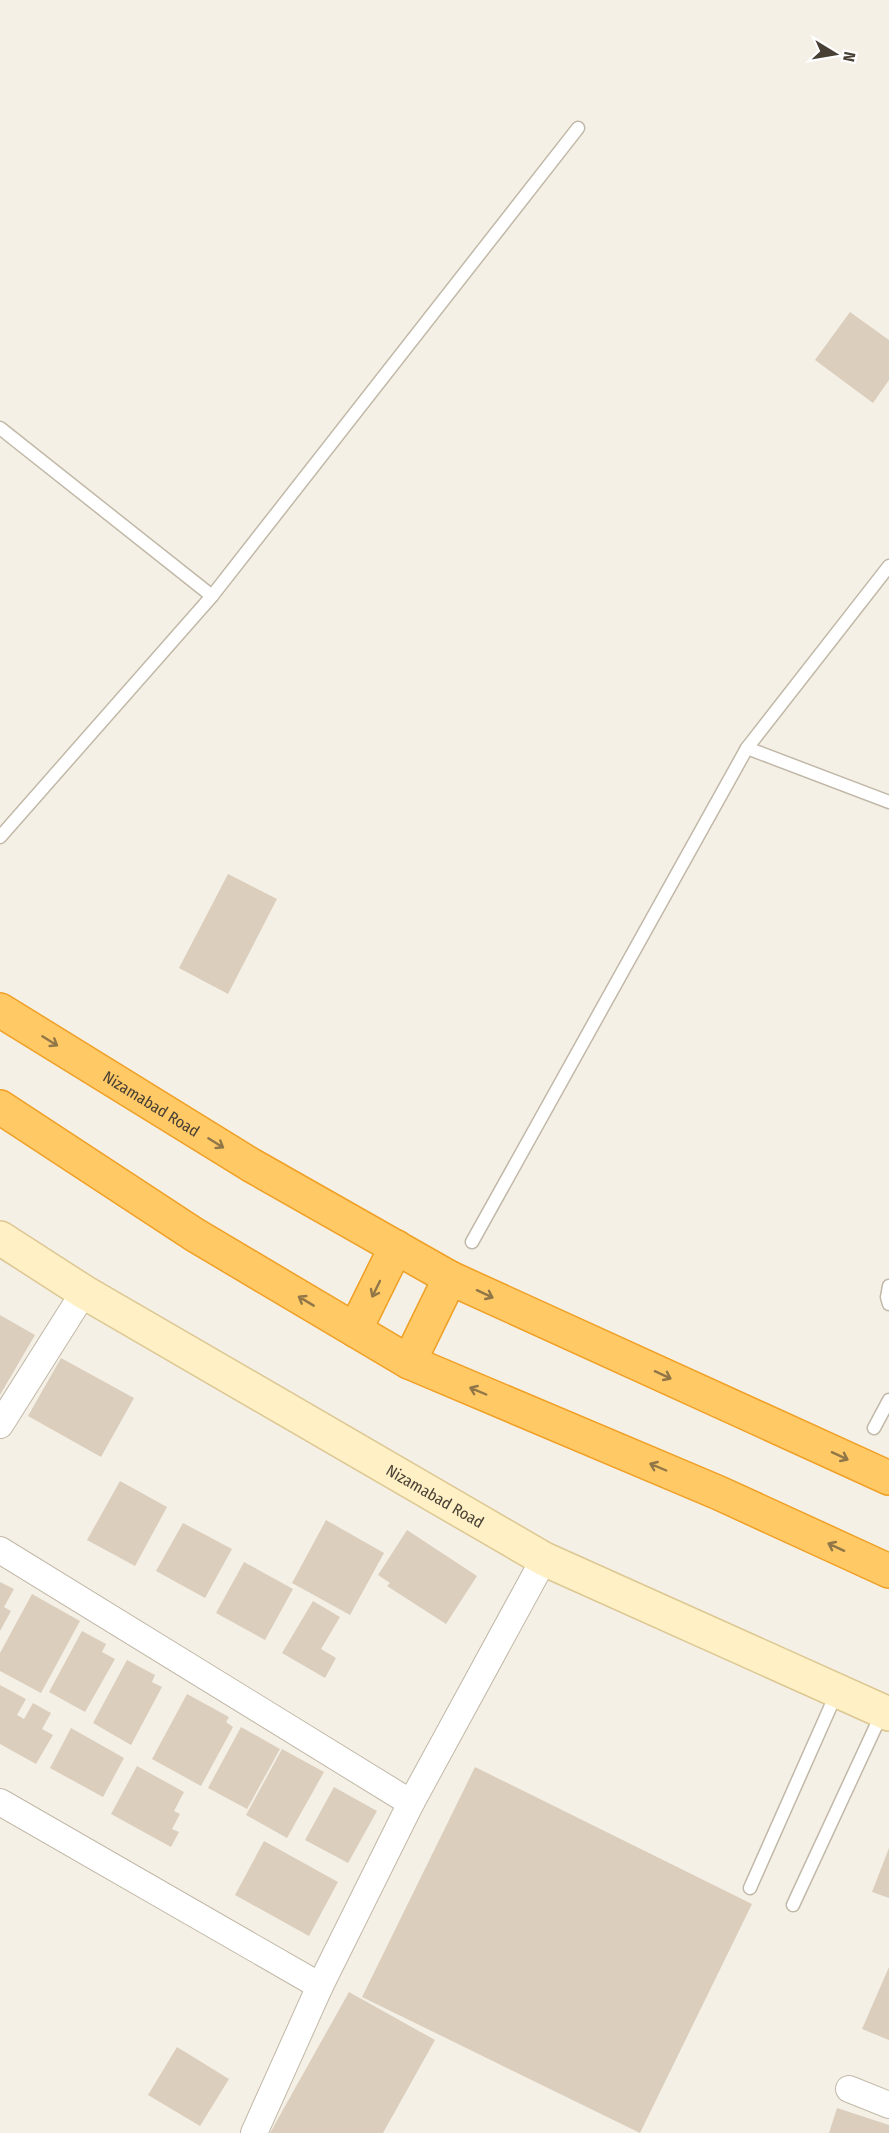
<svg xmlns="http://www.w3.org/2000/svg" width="889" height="2133" viewBox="0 0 889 2133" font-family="'Fira Sans Condensed',sans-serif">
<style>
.building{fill:#dbcebd}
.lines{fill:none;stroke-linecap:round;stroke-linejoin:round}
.lane-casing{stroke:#c1b8a7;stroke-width:15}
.street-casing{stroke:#c1b8a7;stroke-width:28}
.secondary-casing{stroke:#ddc792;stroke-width:36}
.highway-casing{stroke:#f0a025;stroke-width:36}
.lane{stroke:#fff;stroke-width:12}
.street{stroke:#fff;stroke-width:26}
.secondary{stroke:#fff0c5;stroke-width:33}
.highway{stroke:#ffc966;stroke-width:33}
.oneway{stroke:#917748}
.labels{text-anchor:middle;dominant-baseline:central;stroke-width:6;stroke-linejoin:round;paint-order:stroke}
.street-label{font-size:16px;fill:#484034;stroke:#fff}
</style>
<rect width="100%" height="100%" fill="#f5f0e6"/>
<!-- building -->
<g class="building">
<path d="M850,312L889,340V380L873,403L815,360Z"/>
<path d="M228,874L277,899L228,994L179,968Z"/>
<path d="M0,1315L35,1335L0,1395Z"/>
<path d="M61,1358L134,1398L101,1457L28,1416Z"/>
<path d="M120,1481L167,1507L135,1566L87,1540Z"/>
<path d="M326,1520L384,1553L350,1615L292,1583Z"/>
<path d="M183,1523L232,1549L205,1598L156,1571Z"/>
<path d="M407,1530L477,1576L446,1624L387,1586L390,1583L378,1575Z"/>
<path d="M244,1562L293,1589L265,1640L216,1613Z"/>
<path d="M0,1582L14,1589L4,1607L11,1611L0,1631Z"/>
<path d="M32,1594L80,1621L41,1693L0,1671V1653Z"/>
<path d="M313,1601L340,1617L321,1649L336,1658L325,1678L282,1653Z"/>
<path d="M82,1631L106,1644L102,1652L115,1659L85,1712L49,1692Z"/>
<path d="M127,1660L155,1675L152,1682L162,1687L131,1745L93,1723Z"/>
<path d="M0,1685L26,1699L17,1715L24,1719L33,1703L51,1713L42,1729L53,1735L36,1764L0,1744Z"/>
<path d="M187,1694L229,1717L226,1722L233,1727L201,1786L152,1759Z"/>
<path d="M241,1727L280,1749L247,1809L208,1788Z"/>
<path d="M71,1728L124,1758L103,1797L50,1768Z"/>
<path d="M282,1749L324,1772L287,1838L246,1815Z"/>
<path d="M137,1766L184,1792L174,1811L180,1814L172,1829L179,1832L171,1847L111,1814Z"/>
<path d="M475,1767L752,1904L640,2133L362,1997Z"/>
<path d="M334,1787L377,1811L348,1863L305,1840Z"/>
<path d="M264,1841L338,1882L309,1936L235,1895Z"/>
<path d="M889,1848V1898L872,1892Z"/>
<path d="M889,1967V2040L862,2029Z"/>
<path d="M349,1992L435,2040L383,2133H270Z"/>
<path d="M177,2047L229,2079L200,2126L148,2095Z"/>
<path d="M837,2108L889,2125V2133H829Z"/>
</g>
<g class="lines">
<defs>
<g id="lane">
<path d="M0,428L212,596"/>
<path d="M747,748L889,802"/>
<path d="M0,837L212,596L578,128"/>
<path d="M472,1242L747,748L889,566"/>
<path d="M889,1286L887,1297L889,1304"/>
<path d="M874,1428L889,1400"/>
<path d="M750,1888L837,1692"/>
<path d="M793,1905L882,1713"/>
</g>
<g id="street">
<path d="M0,1425L84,1292"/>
<path d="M0,1550L411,1803"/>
<path d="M0,1802L320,1986"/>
<path d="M849,2089L889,2105"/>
<path d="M254,2133L320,1986L411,1803L544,1559"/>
</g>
<g id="secondary">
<path id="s1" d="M0,1238L84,1292L544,1559L889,1714"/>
</g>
<g id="highway">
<path id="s2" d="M0,1010L251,1165L450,1278L889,1478"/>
<path d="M0,1107L195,1235L409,1362L719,1493L889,1571"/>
<path d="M355,1330L396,1247"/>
<path d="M409,1362L450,1278"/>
</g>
</defs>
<!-- lane casing -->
<use href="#lane" class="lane-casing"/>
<!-- street casing -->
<use href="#street" class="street-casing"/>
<!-- secondary casing -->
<use href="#secondary" class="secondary-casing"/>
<!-- highway casing -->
<use href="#highway" class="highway-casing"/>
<!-- lane -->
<use href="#lane" class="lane"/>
<!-- street -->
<use href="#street" class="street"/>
<!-- secondary -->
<use href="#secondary" class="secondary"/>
<!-- highway -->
<use href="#highway" class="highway"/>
</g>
<!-- one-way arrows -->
<defs><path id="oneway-shaft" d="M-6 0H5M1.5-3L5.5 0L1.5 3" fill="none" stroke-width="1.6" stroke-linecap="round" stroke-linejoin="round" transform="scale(1.5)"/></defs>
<g class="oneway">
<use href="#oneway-shaft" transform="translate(50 1041) rotate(32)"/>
<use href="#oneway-shaft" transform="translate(216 1143) rotate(32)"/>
<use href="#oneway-shaft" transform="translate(376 1289) rotate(116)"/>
<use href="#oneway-shaft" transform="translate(485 1294) rotate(25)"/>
<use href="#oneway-shaft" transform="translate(306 1301) rotate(-149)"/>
<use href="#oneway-shaft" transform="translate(663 1375) rotate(25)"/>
<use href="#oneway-shaft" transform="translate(478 1391) rotate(-157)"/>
<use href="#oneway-shaft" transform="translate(840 1456) rotate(25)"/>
<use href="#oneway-shaft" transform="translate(658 1467) rotate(-157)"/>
<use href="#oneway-shaft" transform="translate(836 1547) rotate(-155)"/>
</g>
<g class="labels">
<!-- street labels -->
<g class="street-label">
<text stroke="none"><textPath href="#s2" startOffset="178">Nizamabad Road</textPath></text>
<text stroke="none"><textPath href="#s1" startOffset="506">Nizamabad Road</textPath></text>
</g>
</g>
<!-- north arrow -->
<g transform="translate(835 54) rotate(101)" stroke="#ffffff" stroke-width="4.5" paint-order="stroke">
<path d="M0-4.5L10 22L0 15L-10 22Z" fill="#484034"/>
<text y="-9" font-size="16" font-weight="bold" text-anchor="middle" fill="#484034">N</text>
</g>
</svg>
